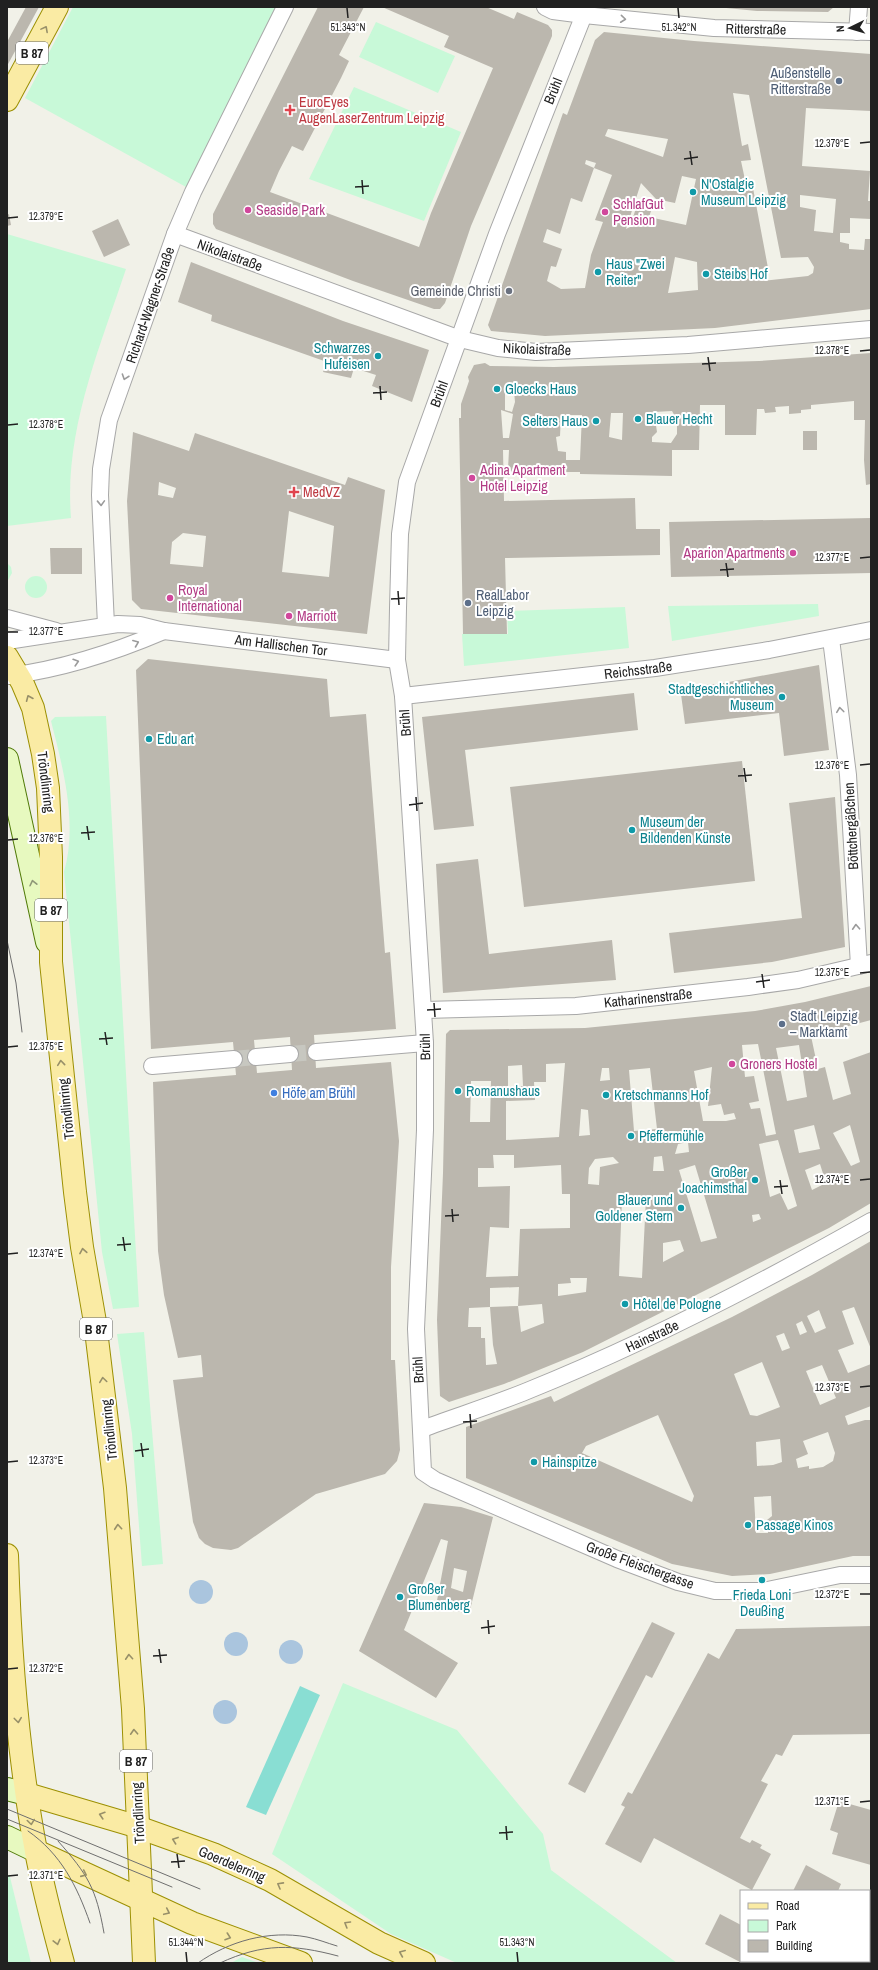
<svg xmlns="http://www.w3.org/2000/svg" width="878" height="1970" viewBox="0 0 878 1970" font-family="'Archivo Narrow',sans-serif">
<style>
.park{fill:#c8f9d8}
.pitch{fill:#89ded3}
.water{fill:#aac5de}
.building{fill:#bbb7ae;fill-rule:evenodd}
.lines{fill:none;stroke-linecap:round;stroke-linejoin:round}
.street-tunnel{stroke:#c7c7c0;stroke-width:16;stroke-dasharray:16 8;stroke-linecap:butt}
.street-casing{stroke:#a8a8a8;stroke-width:18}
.secondary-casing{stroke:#507a07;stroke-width:24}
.primary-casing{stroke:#9c9003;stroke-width:24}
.street{stroke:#fff;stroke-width:16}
.secondary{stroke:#e7f9bf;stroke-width:22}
.primary{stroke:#faeba4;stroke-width:22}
.tram{stroke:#6f6f6f;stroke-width:1}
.oneway{stroke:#9b9b9b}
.oneway2{stroke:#989069}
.oneway3{stroke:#8e9878}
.ticks{fill:none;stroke:#212121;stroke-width:1.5}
.service-dot{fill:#5c6f8a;stroke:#fff;stroke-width:1.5}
.health-dot{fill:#e0444e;stroke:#fff;stroke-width:1.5}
.culture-dot{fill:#0f9aa8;stroke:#fff;stroke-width:1.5}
.hotel-dot{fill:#d1479c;stroke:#fff;stroke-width:1.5}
.worship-dot{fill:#6b7280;stroke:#fff;stroke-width:1.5}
.shop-dot{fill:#3f7fe0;stroke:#fff;stroke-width:1.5}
.labels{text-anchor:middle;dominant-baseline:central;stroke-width:4;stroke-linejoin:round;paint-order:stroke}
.shield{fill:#fff;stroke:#646464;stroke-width:1}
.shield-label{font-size:13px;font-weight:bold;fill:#212121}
.street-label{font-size:14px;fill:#212121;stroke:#fff}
.service-label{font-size:14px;fill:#4e5e75;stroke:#fff;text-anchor:start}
.health-label{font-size:14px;fill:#be3a42;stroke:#fff;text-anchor:start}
.culture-label{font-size:14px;fill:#0d838f;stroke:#fff;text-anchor:start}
.hotel-label{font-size:14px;fill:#b23c85;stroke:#fff;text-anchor:start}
.worship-label{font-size:14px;fill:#5b616d;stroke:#fff;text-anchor:end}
.shop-label{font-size:14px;fill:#366cbe;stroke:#fff;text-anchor:start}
.ticks-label{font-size:10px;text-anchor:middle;fill:#212121;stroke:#fff;stroke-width:4;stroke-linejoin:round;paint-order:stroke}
</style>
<rect width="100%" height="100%" fill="#f1f1e8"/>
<!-- park -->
<g class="park">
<path d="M73,7H276L186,187L25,98Z"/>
<path d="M376,22L455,56L438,93L359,57Z"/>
<path d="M354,87L461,132L424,221L309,179Z"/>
<path d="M7,234L126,269C99,350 64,431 71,518L7,526Z"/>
<path d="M7,563L11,567L12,573L7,582Z"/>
<circle cx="36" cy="587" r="11"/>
<path d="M818,604L819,616L672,641L668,606Z"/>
<path d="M625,607L629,648L464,666L462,634H508L507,611Z"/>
<path d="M106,716L139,1307L113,1309L102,1252L64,872C78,823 63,768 51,721L55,717Z"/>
<path d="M144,1332L163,1564L142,1566L132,1434L117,1334Z"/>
<path d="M343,1683L457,1730L543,1834L551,1870L677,1963H457L391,1934L272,1854Z"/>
<path d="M7,1874L10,1877L31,1963H7Z"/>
<path d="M242,1957L259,1963H231Z"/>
</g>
<!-- pitch -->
<path class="pitch" d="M300,1686L320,1695L266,1815L246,1807Z"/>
<!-- water -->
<g class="water">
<circle cx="201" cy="1592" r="12"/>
<circle cx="236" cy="1644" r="12"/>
<circle cx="291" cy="1652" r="12"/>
<circle cx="225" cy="1712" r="12"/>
</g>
<!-- building -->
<g class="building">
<path d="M26,7H39L7,66V42Z"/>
<path d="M318,7H364L339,55L349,61L341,78L303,151L292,146L279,171L270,192L419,247L431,213L493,68L444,47L449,36L382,7H486L514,19L517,12L548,25L552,30V36L471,226L445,303L440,309H434L353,281L216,229L213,224V214Z"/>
<path d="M716,7H834L828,12L757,11Z"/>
<path d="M604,32L694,41L871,54V111L806,108L802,166L870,171L868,201H871V219L850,218V233H840V242L849,244V249L864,250L865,239H871V309L715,328L545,336L491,331L488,325L563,113L567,115L595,40ZM733,93L749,95L781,258L808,257L814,267L813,273L808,276L762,281L761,269L768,268L753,188L747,189L741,161L751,160L748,144L742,146ZM608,129L668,139L663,157L605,136ZM586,160L596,163L594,168L612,175L595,220L603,222L591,255L585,288L561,289L547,281L551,266L556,267L562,249L543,242L547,229L560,234L571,198L582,202L594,168L585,164ZM682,176L696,179L686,225L649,217L651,211L636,208L630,227L626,229L641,183L656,199L675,203ZM800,195L836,199L833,233L814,231L816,210L800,207ZM675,257L697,262L698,290L668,293Z"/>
<path d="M9,214L11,225L7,226V215Z"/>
<path d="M118,219L130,245L104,257L92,231Z"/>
<path d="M191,262L343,321L429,350L412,402L372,386L376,375L354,368L351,378L323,372L327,362L211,321L212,315L178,302Z"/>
<path d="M871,353V484L866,485L864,460L865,420H854V401L811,405V409L801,410V413L789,414V406L775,407L776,412L765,413L764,409H757L756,435H725V405H700L699,450H672V476L580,474V472H512L508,469L509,450H503L504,501L635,498L636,529H660V555L505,558L507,634H463L459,418H461V404L469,381L468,377L474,365L485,363L490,366L554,367L759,361ZM505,390L514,391L515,402L512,412L505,410ZM501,410L513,414L509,438H503ZM672,411L677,420V434L671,443L652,442V437L657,432L654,412ZM611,413H623L622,440L609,437ZM561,415H582L580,460H566V452L558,451L556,437L560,436Z"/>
<rect x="803" y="431" width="14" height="19"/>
<path d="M133,432L189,451L195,433L345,485L348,477L385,490L367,634L141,609L132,600L127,501ZM159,482L176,488L173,498L158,495ZM289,511L334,526L329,577L282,572ZM183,533L206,536L203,567L170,564L172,542Z"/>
<path d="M871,518V573L671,577L669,522Z"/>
<path d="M50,548H82V574H51Z"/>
<path d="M148,659L327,679L330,717L366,714L385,953L390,952L396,1029L314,1035L316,1068L391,1062L399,1141L391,1267V1360H395L400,1450L397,1461L385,1474L316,1494L238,1548L231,1550L213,1548L205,1544L199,1538L193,1522L173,1380L203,1377L201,1355L178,1358L164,1295L158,1251L153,1082L236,1075L233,1042L151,1049L136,670ZM290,1037L292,1070L257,1073L254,1040Z"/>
<path d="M819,665L829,750L784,756L779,713L685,724L680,687L718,684Z"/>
<path d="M634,693L638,730L465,750L474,826L434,830L422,717Z"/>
<path d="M742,761L755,881L524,907L510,787Z"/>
<path d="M835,797L845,947L772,962L674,973L669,933L802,918L789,803Z"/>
<path d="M478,859L489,954L612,940L616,980L443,993L436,864Z"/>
<path d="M871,986V1020L811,1036L818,1069L825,1067L833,1100L851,1094L843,1062L871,1052V1203L829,1228L583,1352L504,1384L449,1402L440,1396L437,1320L443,1173L446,1034L450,1030L585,1028L755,1011L805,1002ZM758,1044L776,1134L766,1136L760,1108L751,1109L749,1103L759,1101L754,1076L745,1077L742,1045ZM799,1045L807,1097L787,1101L776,1048ZM565,1063L559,1137L506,1140V1101L535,1100L534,1082H546V1064ZM522,1065L523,1086L508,1087V1066ZM712,1067L708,1106L721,1104L724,1115L734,1113L736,1119L726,1121H703L694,1071ZM602,1068H609L610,1080L600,1081ZM650,1068L657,1129L634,1131L629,1070ZM471,1081H491L490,1122H470ZM581,1109L588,1110L590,1135L579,1136ZM814,1125L820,1149L799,1153L794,1130ZM850,1125L860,1162L851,1166L833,1133ZM778,1140L797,1206L788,1210L780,1193L770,1197L759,1144ZM688,1142L689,1152L675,1154L678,1144ZM493,1155H514V1168L561,1165L562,1194H570V1228L520,1229L518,1276L486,1277L490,1227L509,1228L510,1186L478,1187V1168H494ZM662,1156L664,1171H653L654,1157ZM613,1157L619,1163L600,1167L599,1185L588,1184L589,1168L595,1159ZM820,1164L826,1183L812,1190L805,1170ZM695,1165L717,1238L701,1242L679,1170ZM622,1198H646L642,1278L619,1276ZM759,1214L761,1219L753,1222L752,1215ZM680,1240L684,1251L663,1262V1243ZM570,1278H587L586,1292L558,1296V1284L571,1283ZM519,1287L518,1306L542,1304L544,1323L521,1332L518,1306L490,1307V1288ZM490,1307L493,1345L497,1364L486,1365L485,1338H481V1327H468L469,1308Z"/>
<path d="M871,1241V1349L854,1307L842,1311L854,1344L838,1350L848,1373L871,1364V1406L845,1416L848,1425L865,1420H871V1556H853L770,1574L732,1576L672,1564L466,1478V1427L551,1396L554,1402L732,1317L812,1275ZM819,1310L826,1328L815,1333L807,1316ZM802,1321L807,1332L800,1335L796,1324ZM784,1333L790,1348L782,1351L776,1336ZM762,1362L780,1407L757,1416L750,1415L734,1374ZM822,1365L836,1398L820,1405L806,1371ZM658,1415L694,1496L692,1502L582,1453L586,1446ZM828,1432L835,1453L833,1461L823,1467L809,1469V1466L798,1468L796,1459L808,1454L803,1441ZM780,1439L782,1462L773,1465L757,1466L756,1442ZM771,1496L772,1516L767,1520L768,1533H756L754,1497Z"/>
<path d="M424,1503L461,1507L493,1517L469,1614L436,1606L448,1541L441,1539L404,1630L458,1663L436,1698L359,1651ZM454,1568L467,1571L463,1592L451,1588Z"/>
<path d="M652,1622L675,1633L652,1678L646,1675L585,1793L568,1784Z"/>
<path d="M871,1626V1734L793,1735L782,1756L776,1754L761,1781L768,1784L740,1838L750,1843L752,1840L762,1845L760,1848L771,1854L752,1890L654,1838L641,1863L605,1844L625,1807L621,1805L628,1792L632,1794L708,1653L719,1659L736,1629Z"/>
<path d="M839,1801L871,1810V1865L832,1854L838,1833L830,1830Z"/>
<path d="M806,1865L841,1884L838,1891H793Z"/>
<path d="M720,1914L741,1925V1961H843L850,1963H742L705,1944Z"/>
</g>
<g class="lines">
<!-- street-tunnel -->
<g class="street-tunnel">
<path d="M290,1054L316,1052"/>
<path d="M234,1059L256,1057"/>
</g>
<defs>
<g id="street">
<path d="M545,7L553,11L584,15L714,28L871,32"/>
<path d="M587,7L497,234L407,482L400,534L398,608L397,660L403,696L425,1043V1130L416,1329L423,1472L435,1480L617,1559L678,1582L715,1591H763L840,1575H871"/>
<path d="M857,32L859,7"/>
<path d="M175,234L460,339L498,348L536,352L688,345L871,329"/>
<path d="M7,618L56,631"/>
<path d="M106,625L100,495L101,469L109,420L175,234L193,192L285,7"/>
<path d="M831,639L848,775L859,966"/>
<path d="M7,641L118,624L140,625L164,631L397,660"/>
<path d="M9,676C62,669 115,652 164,631"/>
<path d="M403,696L655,668L769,650L871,630"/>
<path d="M424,1010L576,1006L748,987L798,980L871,963"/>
<path d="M316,1052L425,1043"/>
<path d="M256,1057L290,1054"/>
<path d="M152,1066L234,1059"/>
<path d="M422,1429C457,1416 493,1405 527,1391C646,1343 760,1284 871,1221"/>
</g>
<g id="secondary">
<path d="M7,759L47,942"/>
<path d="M7,1789L27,1794"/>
<path d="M7,1837L36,1851"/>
</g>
<g id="primary">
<path d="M7,100L57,7"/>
<path d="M7,657L22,682L33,708L43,754L48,788L51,857V962L75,1192L82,1247L95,1322L115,1488L133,1709L144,1963"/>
<path d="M7,1555C10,1651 18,1756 36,1851C43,1888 53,1926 63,1963"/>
<path d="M27,1794L132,1825L213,1854L270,1880L379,1943L424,1963"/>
<path d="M36,1851L192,1923L301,1963"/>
</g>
</defs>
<!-- street casing -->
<use href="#street" class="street-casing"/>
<!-- secondary casing -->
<use href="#secondary" class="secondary-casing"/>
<!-- primary casing -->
<use href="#primary" class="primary-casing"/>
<!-- street -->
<use href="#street" class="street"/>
<!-- secondary -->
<use href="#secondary" class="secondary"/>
<!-- primary -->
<use href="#primary" class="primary"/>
<!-- tram -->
<g class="tram">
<path d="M7,940L16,983L22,1032"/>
<path d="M7,1809L200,1889"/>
<path d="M7,1819L172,1887"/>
<path d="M28,1831C61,1854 77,1886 90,1923"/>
<path d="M58,1841C88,1875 96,1888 104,1933"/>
<path d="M198,1963C229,1941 269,1930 307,1937C317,1939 327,1943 337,1946"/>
<path d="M220,1963C263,1943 293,1944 338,1956"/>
</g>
</g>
<!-- one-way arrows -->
<defs><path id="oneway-chevron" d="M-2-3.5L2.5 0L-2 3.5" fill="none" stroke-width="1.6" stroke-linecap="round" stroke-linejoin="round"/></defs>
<g class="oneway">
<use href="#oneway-chevron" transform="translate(623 19) rotate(6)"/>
<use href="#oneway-chevron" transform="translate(125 377) rotate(109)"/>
<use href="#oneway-chevron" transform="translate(101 503) rotate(88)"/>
<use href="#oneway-chevron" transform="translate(136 643) rotate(-22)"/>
<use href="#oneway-chevron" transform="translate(76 662) rotate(-17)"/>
<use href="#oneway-chevron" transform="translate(840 710) rotate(-97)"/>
<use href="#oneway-chevron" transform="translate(856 927) rotate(-93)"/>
</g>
<g class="oneway2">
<use href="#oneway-chevron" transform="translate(45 29) rotate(-62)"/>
<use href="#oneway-chevron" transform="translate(29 698) rotate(-113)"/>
<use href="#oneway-chevron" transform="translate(61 1063) rotate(-96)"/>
<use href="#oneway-chevron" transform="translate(83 1251) rotate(-100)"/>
<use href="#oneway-chevron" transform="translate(103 1380) rotate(-98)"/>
<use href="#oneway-chevron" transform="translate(118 1527) rotate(-95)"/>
<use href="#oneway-chevron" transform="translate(129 1657) rotate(-94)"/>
<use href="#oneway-chevron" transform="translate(18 1720) rotate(83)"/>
<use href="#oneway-chevron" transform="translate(134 1732) rotate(-93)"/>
<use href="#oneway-chevron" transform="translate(102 1815) rotate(-163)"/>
<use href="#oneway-chevron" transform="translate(31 1822) rotate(82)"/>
<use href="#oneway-chevron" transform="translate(175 1840) rotate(-160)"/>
<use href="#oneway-chevron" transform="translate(84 1874) rotate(24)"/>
<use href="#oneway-chevron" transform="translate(280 1885) rotate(-151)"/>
<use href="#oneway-chevron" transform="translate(167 1912) rotate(25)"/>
<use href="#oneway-chevron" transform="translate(347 1924) rotate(-149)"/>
<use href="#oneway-chevron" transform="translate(228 1937) rotate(19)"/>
<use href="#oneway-chevron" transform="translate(57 1942) rotate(76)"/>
<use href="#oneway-chevron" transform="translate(402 1953) rotate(-157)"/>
</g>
<use class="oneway3" href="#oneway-chevron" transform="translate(33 883) rotate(-103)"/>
<!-- ticks -->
<path class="ticks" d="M347,8L348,18M678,8L679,18M860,143L870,142M690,151L692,165M684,159L698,157M362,180L363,194M355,187L369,186M8,218L18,217M860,351L870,350M708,357L710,371M702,364L716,363M380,386L381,400M373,393L387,392M8,425L18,424M860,558L870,557M726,563L728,577M720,570L734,569M398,591L399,605M391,599L405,598M8,632H18M860,765L870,764M744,768L746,782M738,776L752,775M416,797L417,811M409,805L423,803M87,826L89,840M81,833L95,832M8,840L18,839M860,973L870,972M762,974L764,988M756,982L770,980M434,1003L435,1017M427,1010L441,1009M105,1032L107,1045M99,1039L113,1038M8,1047L18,1046M780,1180L782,1194M860,1180L870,1179M774,1187L788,1186M452,1209L453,1222M445,1216L459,1215M123,1237L125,1251M117,1245L131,1244M8,1254L18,1253M860,1387L870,1386M470,1414L471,1428M463,1422L477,1421M141,1443L143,1457M135,1451L149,1449M8,1462L18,1461M860,1594H870M488,1620L489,1634M481,1628L495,1626M159,1649L161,1663M153,1656L167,1655M8,1669L18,1668M860,1802L870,1801M506,1826L507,1840M499,1833L513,1832M177,1854L179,1868M171,1862L185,1861M8,1876L18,1875M186,1952L187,1962M517,1952L518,1962"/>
<!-- markers -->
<g class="service-dot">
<circle cx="839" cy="81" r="4"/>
<circle cx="468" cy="603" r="4"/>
<circle cx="782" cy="1024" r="4"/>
</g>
<g class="health-dot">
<path d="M288 104h4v4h4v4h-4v4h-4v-4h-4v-4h4z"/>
<path d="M292 486h4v4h4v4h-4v4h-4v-4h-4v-4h4z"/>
</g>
<g class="culture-dot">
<circle cx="693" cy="192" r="4"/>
<circle cx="598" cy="272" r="4"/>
<circle cx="706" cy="274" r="4"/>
<circle cx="378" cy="356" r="4"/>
<circle cx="497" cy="389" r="4"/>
<circle cx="638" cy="419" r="4"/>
<circle cx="596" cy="421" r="4"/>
<circle cx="782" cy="697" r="4"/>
<circle cx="149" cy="739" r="4"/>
<circle cx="632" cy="830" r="4"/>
<circle cx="458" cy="1091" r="4"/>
<circle cx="606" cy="1095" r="4"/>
<circle cx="631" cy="1136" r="4"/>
<circle cx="755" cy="1180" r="4"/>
<circle cx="681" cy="1208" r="4"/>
<circle cx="625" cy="1304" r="4"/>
<circle cx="534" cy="1462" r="4"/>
<circle cx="748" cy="1525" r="4"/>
<circle cx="762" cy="1580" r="4"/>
<circle cx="400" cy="1597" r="4"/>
</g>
<g class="hotel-dot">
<circle cx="248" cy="210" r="4"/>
<circle cx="605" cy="212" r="4"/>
<circle cx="472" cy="478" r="4"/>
<circle cx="793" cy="553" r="4"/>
<circle cx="170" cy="598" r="4"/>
<circle cx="289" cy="616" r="4"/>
<circle cx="732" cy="1064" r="4"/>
</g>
<circle class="worship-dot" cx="509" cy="291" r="4"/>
<circle class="shop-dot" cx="274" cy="1093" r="4"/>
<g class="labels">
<!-- shield labels -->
<g class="shield">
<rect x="16" y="42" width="32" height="22" rx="3"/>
<rect x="35" y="899" width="32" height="22" rx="3"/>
<rect x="80" y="1318" width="32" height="22" rx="3"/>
<rect x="120" y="1750" width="32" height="22" rx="3"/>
</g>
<g class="shield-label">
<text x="32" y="53">B 87</text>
<text x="51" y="910">B 87</text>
<text x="96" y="1329">B 87</text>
<text x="136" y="1761">B 87</text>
</g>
<!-- street labels -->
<g class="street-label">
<text transform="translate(756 29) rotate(1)">Ritterstraße</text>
<text transform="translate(553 91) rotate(-68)">Brühl</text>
<text transform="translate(230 255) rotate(20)">Nikolaistraße</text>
<text transform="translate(150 305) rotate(-71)">Richard-Wagner-Straße</text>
<text transform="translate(537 349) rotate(2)">Nikolaistraße</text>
<text transform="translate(439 394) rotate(-70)">Brühl</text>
<text transform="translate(281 645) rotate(7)">Am Hallischen Tor</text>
<text transform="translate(638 670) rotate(-7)">Reichsstraße</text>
<text transform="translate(405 723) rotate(-94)">Brühl</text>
<text transform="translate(46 782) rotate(83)">Tröndlinring</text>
<text transform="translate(851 826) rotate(-93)">Böttchergäßchen</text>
<text transform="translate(648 998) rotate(-6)">Katharinenstraße</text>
<text transform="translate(425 1047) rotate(-91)">Brühl</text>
<text transform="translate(66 1109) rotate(-96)">Tröndlinring</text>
<text transform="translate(652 1336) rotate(-25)">Hainstraße</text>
<text transform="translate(418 1370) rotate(-93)">Brühl</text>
<text transform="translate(109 1430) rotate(-96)">Tröndlinring</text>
<text transform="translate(640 1565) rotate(20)">Große Fleischergasse</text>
<text transform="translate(138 1813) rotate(-93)">Tröndlinring</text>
<text transform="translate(232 1864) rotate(23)">Goerdelerring</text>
</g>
<!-- service labels -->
<g class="service-label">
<text x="831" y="73" text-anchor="end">Außenstelle<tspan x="831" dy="16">Ritterstraße</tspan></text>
<text x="476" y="595">RealLabor<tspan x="476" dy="16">Leipzig</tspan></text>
<text x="790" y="1016">Stadt Leipzig<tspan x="790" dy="16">– Marktamt</tspan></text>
</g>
<!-- health labels -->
<g class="health-label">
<text x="299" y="102">EuroEyes<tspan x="299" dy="16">AugenLaserZentrum Leipzig</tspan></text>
<text x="303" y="492">MedVZ</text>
</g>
<!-- culture labels -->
<g class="culture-label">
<text x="701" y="184">N'Ostalgie<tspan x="701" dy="16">Museum Leipzig</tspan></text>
<text x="606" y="264">Haus "Zwei<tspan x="606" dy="16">Reiter"</tspan></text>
<text x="714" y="274">Steibs Hof</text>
<text x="370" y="348" text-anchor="end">Schwarzes<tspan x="370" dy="16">Hufeisen</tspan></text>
<text x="505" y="389">Gloecks Haus</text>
<text x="646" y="419">Blauer Hecht</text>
<text x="588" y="421" text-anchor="end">Selters Haus</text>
<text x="774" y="689" text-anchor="end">Stadtgeschichtliches<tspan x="774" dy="16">Museum</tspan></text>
<text x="157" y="739">Edu art</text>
<text x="640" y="822">Museum der<tspan x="640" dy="16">Bildenden Künste</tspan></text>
<text x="466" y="1091">Romanushaus</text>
<text x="614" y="1095">Kretschmanns Hof</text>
<text x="639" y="1136">Pfeffermühle</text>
<text x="747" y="1172" text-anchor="end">Großer<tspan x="747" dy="16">Joachimsthal</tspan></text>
<text x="673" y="1200" text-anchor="end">Blauer und<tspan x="673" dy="16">Goldener Stern</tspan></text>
<text x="633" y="1304">Hôtel de Pologne</text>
<text x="542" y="1462">Hainspitze</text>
<text x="756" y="1525">Passage Kinos</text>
<text x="408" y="1589">Großer<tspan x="408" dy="16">Blumenberg</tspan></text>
<text x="762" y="1595" text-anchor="middle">Frieda Loni<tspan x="762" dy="16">Deußing</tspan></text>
</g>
<!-- hotel labels -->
<g class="hotel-label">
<text x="613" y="204">SchlafGut<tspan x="613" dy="16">Pension</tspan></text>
<text x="256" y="210">Seaside Park</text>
<text x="480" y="470">Adina Apartment<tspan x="480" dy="16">Hotel Leipzig</tspan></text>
<text x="785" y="553" text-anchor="end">Aparion Apartments</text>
<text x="178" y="590">Royal<tspan x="178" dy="16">International</tspan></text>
<text x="297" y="616">Marriott</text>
<text x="740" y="1064">Groners Hostel</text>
</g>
<!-- worship labels -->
<g class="worship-label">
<text x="501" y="291">Gemeinde Christi</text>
</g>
<!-- shop labels -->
<g class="shop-label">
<text x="282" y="1093">Höfe am Brühl</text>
</g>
</g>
<g class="ticks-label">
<text x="348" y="31">51.343°N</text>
<text x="679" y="31">51.342°N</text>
<text x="832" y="147">12.379°E</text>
<text x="46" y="220">12.379°E</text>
<text x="832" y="354">12.378°E</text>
<text x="46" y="428">12.378°E</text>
<text x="832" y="561">12.377°E</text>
<text x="46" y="635">12.377°E</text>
<text x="832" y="769">12.376°E</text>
<text x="46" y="842">12.376°E</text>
<text x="832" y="976">12.375°E</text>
<text x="46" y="1050">12.375°E</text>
<text x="832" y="1183">12.374°E</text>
<text x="46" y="1257">12.374°E</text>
<text x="832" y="1391">12.373°E</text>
<text x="46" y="1464">12.373°E</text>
<text x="832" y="1598">12.372°E</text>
<text x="46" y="1672">12.372°E</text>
<text x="832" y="1805">12.371°E</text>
<text x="46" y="1879">12.371°E</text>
<text x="186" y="1946">51.344°N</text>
<text x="517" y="1946">51.343°N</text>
</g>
<!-- border -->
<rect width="878" height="1970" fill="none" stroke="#212121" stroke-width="16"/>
<!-- legend -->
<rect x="740" y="1890" width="130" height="72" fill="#ffffff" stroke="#a6a6a6"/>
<rect x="748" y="1903" width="20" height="6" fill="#faeba4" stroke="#a6a6a6"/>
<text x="776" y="1910" font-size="12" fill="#212121">Road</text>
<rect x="748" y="1920" width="20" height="12" fill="#c8f9d8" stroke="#a6a6a6"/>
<text x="776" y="1930" font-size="12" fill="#212121">Park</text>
<rect x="748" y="1940" width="20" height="12" fill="#bbb7ae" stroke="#a6a6a6"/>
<text x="776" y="1950" font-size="12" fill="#212121">Building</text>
<!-- north arrow -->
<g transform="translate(850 28) rotate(265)" stroke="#ffffff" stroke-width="3" paint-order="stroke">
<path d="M0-3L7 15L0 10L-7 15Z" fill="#212121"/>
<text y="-6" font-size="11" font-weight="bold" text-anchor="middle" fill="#212121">N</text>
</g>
</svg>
